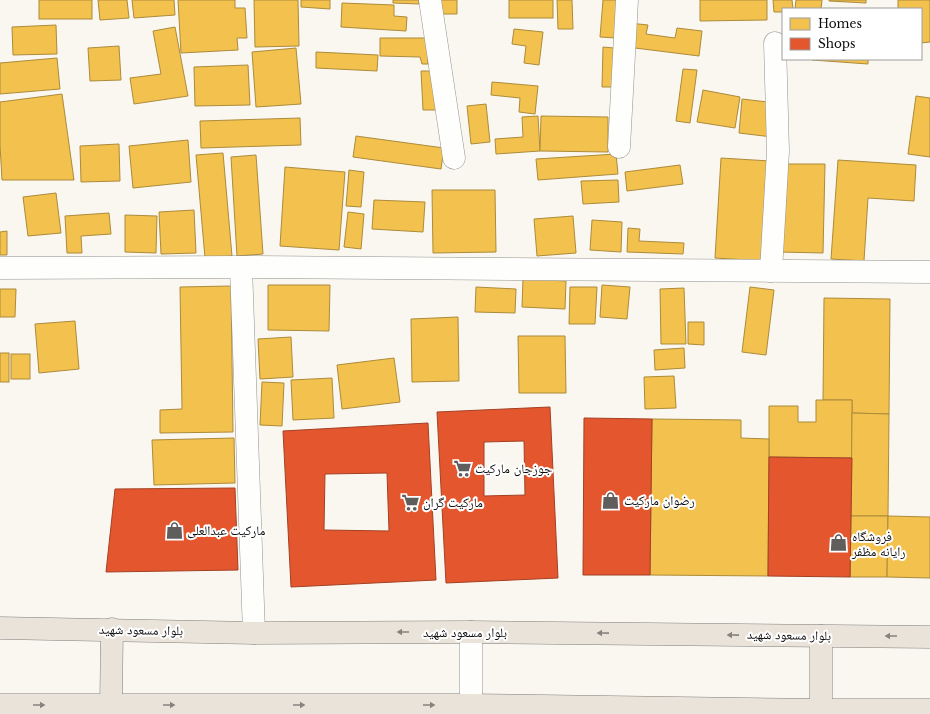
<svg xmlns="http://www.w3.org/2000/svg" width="930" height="714" viewBox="0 0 930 714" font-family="'Libre Baskerville','Noto Naskh Arabic',serif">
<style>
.homes{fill:#f2c14e;stroke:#ad8b3a}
.shops{fill:#e4572e;stroke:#a34024;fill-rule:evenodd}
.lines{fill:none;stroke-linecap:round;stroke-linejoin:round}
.minor-casing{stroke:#93928f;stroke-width:23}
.primary-casing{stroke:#807f7c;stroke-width:23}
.minor{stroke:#fefefd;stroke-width:22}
.primary{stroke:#eae3da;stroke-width:22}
.oneway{fill:#86827d}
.labels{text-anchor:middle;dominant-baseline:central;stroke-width:4;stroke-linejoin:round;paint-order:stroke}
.poi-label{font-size:13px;fill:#0c0c0c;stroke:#fff;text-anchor:start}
.street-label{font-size:13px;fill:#0c0c0c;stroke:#fff}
</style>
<rect width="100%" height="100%" fill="#f9f7f0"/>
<!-- homes -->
<g class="homes">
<rect x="39" y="0" width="53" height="19"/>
<path d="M98,0H127L129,18L100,20Z"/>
<path d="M132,0H174L175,15L134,18Z"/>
<path d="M178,0H235V8H245L247,38H237L238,50L181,53Z"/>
<path d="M254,0H298L299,46L255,47Z"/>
<path d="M301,0H330V9L301,7Z"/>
<path d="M393,0H419V4L393,3Z"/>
<path d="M433,0H457V14H436Z"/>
<rect x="509" y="0" width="44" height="18"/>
<path d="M557,0H572L573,29H558Z"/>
<path d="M603,0H619L616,38L600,37Z"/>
<path d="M700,0H767V20L700,21Z"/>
<path d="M773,0H792L793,9H783V12H774Z"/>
<path d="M796,0H822L821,9H795Z"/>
<path d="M829,0H866V3L829,1Z"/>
<path d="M898,0H930V42L921,43V9H898Z"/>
<path d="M342,3L394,5V16L407,17L406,31L341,27Z"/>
<path d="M629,23L648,25L646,34L675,38L677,28L702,31L699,56L627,47Z"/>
<path d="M56,25L57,54L13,55L12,27Z"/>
<path d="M175,27L188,96L134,104L130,78L161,74L153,31Z"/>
<path d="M514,29L543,32L539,65L524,63L526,46L512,44Z"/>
<path d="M380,38H427L428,64H422L420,57L380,56Z"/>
<path d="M119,46L121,80L90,81L88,48Z"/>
<path d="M603,47L614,48L612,87H602Z"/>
<path d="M296,48L301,104L256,107L252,52Z"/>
<path d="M316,52L378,55L377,71L316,68Z"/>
<path d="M57,58L60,89L0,94V63Z"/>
<path d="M812,59H868V64L812,60Z"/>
<path d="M248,65L250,105L195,106L194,67Z"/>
<path d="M683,69L697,70L690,123L676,121Z"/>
<path d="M421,71H435L437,110H423Z"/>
<path d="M492,82L538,86L535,114L519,112L520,98L491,95Z"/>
<path d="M703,90L740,97L735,128L697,122Z"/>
<path d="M62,94L74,180H2L0,145V102Z"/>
<path d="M916,96L930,98V157L908,154Z"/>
<path d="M742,99L776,103L772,137L739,133Z"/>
<path d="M486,104L490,142L471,144L467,106Z"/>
<path d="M538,116L540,151L496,154L495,139L523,137L522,117Z"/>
<path d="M541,116L608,117V152L540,151Z"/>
<path d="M300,118L301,145L201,148L200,121Z"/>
<path d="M356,136L444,148L441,169L353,157Z"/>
<path d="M188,140L191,182L133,188L129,146Z"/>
<path d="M119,144L120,181L81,182L80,146Z"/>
<path d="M223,153L232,256L205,258L196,155Z"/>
<path d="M616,154L618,174L538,180L536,159Z"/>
<path d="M256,155L263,254L237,256L231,157Z"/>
<path d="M721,158L770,161L764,261L715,258Z"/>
<path d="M838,160L916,165L914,201L868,198L864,261L831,259Z"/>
<path d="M782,164H825L823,253L779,252Z"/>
<path d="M680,165L683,184L627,191L625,172Z"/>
<path d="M285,167L345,172L339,250L280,246Z"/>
<path d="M349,170L364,172L361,207L346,206Z"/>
<path d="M618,180L619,202L583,204L581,181Z"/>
<path d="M432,190H495L496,252L433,253Z"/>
<path d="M56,193L61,233L28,236L23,197Z"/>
<path d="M374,200L425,202L423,232L372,229Z"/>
<path d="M194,210L196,253L161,254L159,212Z"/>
<path d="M348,212L364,214L361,249L344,247Z"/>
<path d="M109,213L111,234L81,236L82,253H67L65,216Z"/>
<path d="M125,215L157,216L156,253L125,252Z"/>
<path d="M573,216L576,253L537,256L534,219Z"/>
<path d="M592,220L622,222L621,252L590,250Z"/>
<path d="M628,228L640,229L639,241L684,243L683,254L627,252Z"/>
<path d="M7,231V255H0V232Z"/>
<path d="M523,279L566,281L565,309L522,307Z"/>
<path d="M268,285H330L329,331L268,330Z"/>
<path d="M602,285L630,287L627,319L600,317Z"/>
<path d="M231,286L233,432L160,433V410L182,409L180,287Z"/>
<path d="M476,287L516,289L515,313L475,312Z"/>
<path d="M570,287H597L595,324H569Z"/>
<path d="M750,287L774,290L766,355L742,352Z"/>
<path d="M684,288L686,344H661L660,289Z"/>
<path d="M0,289H16L15,317H0Z"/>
<path d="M824,298L890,299L889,414L852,413V400H823Z"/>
<path d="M458,317L459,381L412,382L411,319Z"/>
<path d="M75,321L79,369L39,373L35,324Z"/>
<path d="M688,322H704V345L688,344Z"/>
<path d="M518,336H565L566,393H519Z"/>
<path d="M291,337L293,377L260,379L258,339Z"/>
<path d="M684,348L685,368L655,370L654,350Z"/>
<rect x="0" y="353" width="9" height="29"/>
<rect x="11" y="354" width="19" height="25"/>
<path d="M394,358L400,402L342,409L337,365Z"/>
<path d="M674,376L676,408L645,409L644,377Z"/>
<path d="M332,378L334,418L293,420L291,380Z"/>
<path d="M262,382L284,383L282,426L260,425Z"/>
<path d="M816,400H852V458L769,457V406H798V422H816Z"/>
<path d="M852,413L889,414L888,516H851Z"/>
<path d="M652,419L741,420V438L769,439L768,576L650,575Z"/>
<path d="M234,438L235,483L154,485L152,440Z"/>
<path d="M851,516H888L887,577H850Z"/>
<path d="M888,516L930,517V578L887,577Z"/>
</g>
<!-- shops -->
<g class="shops">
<path d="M550,407L558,578L446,583L437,412ZM524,441L525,495L484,496V442Z"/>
<path d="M584,418L652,419L650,575H583Z"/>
<path d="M428,423L436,580L291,587L283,431ZM387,473L389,531L324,530L325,474Z"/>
<path d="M769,457L852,458L850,577L768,576Z"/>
<path d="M235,488L238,570L106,572L115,489Z"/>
</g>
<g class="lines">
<defs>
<g id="minor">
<path d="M430,0L454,158"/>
<path d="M619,147L627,0"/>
<path d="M241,267L254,633"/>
<path d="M0,268L241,267L930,272"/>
<path d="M771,271L778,151L775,43"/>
<path d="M471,714V632"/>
</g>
<g id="primary">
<path d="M0,628L254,633L471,632L930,637"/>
<path d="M821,636V710"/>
<path d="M0,705H470L821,710H930"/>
<path d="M111,705L112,629"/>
</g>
</defs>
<!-- minor casing -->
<use href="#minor" class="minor-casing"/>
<!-- primary casing -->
<use href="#primary" class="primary-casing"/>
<!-- minor -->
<use href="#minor" class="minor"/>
<!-- primary -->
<use href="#primary" class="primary"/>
</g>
<!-- one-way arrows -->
<defs><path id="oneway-solid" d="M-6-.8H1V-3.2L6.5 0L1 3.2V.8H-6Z"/></defs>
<g class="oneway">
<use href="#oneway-solid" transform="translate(403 632) rotate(180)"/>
<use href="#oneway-solid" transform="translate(603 633) rotate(-179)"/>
<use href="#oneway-solid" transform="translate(733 635) rotate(-179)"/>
<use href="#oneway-solid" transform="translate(891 636) rotate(-180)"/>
<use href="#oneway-solid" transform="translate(39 705)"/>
<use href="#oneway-solid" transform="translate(169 705)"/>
<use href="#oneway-solid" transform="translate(299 705)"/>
<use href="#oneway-solid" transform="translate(429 705)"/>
</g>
<!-- icons -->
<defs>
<symbol id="supermarket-bare" viewBox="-9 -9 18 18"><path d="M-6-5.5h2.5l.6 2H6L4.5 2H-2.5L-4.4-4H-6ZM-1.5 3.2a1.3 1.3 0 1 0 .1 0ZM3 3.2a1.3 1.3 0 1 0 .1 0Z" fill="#5f5e5c" stroke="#fff" stroke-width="2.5" paint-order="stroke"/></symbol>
<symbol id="shop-bare" viewBox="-9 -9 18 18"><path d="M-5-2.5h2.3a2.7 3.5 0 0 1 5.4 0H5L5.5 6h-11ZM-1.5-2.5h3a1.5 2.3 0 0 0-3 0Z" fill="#5f5e5c" stroke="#fff" stroke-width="2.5" paint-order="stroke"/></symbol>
</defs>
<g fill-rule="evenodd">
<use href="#supermarket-bare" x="450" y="456" width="25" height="25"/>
<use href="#shop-bare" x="598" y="488" width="25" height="25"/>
<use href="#supermarket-bare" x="398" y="490" width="25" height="25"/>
<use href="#shop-bare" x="162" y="518" width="25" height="25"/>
<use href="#shop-bare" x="826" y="530" width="25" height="25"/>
</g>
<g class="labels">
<!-- poi labels -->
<g class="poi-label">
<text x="475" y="468">جوزجان مارکیت</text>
<text x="624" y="500">رضوان مارکیت</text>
<text x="423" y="502">مارکیت گران</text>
<text x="187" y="530">مارکیت عبدالعلی</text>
<text x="852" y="536">فروشگاه<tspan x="852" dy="15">رایانه مظفر</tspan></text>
</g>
<!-- street labels -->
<g class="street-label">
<text transform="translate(141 630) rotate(1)">بلوار مسعود شهید</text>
<text x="465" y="632">بلوار مسعود شهید</text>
<text transform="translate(789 635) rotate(1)">بلوار مسعود شهید</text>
</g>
</g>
<!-- legend -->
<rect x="782" y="8" width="140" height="52" fill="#ffffff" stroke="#9e9e9e"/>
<rect x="790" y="18" width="20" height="12" fill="#f2c14e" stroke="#9e9e9e"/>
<text x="818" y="28" font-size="12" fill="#0c0c0c">Homes</text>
<rect x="790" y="38" width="20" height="12" fill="#e4572e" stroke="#9e9e9e"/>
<text x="818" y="48" font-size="12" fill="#0c0c0c">Shops</text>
</svg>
